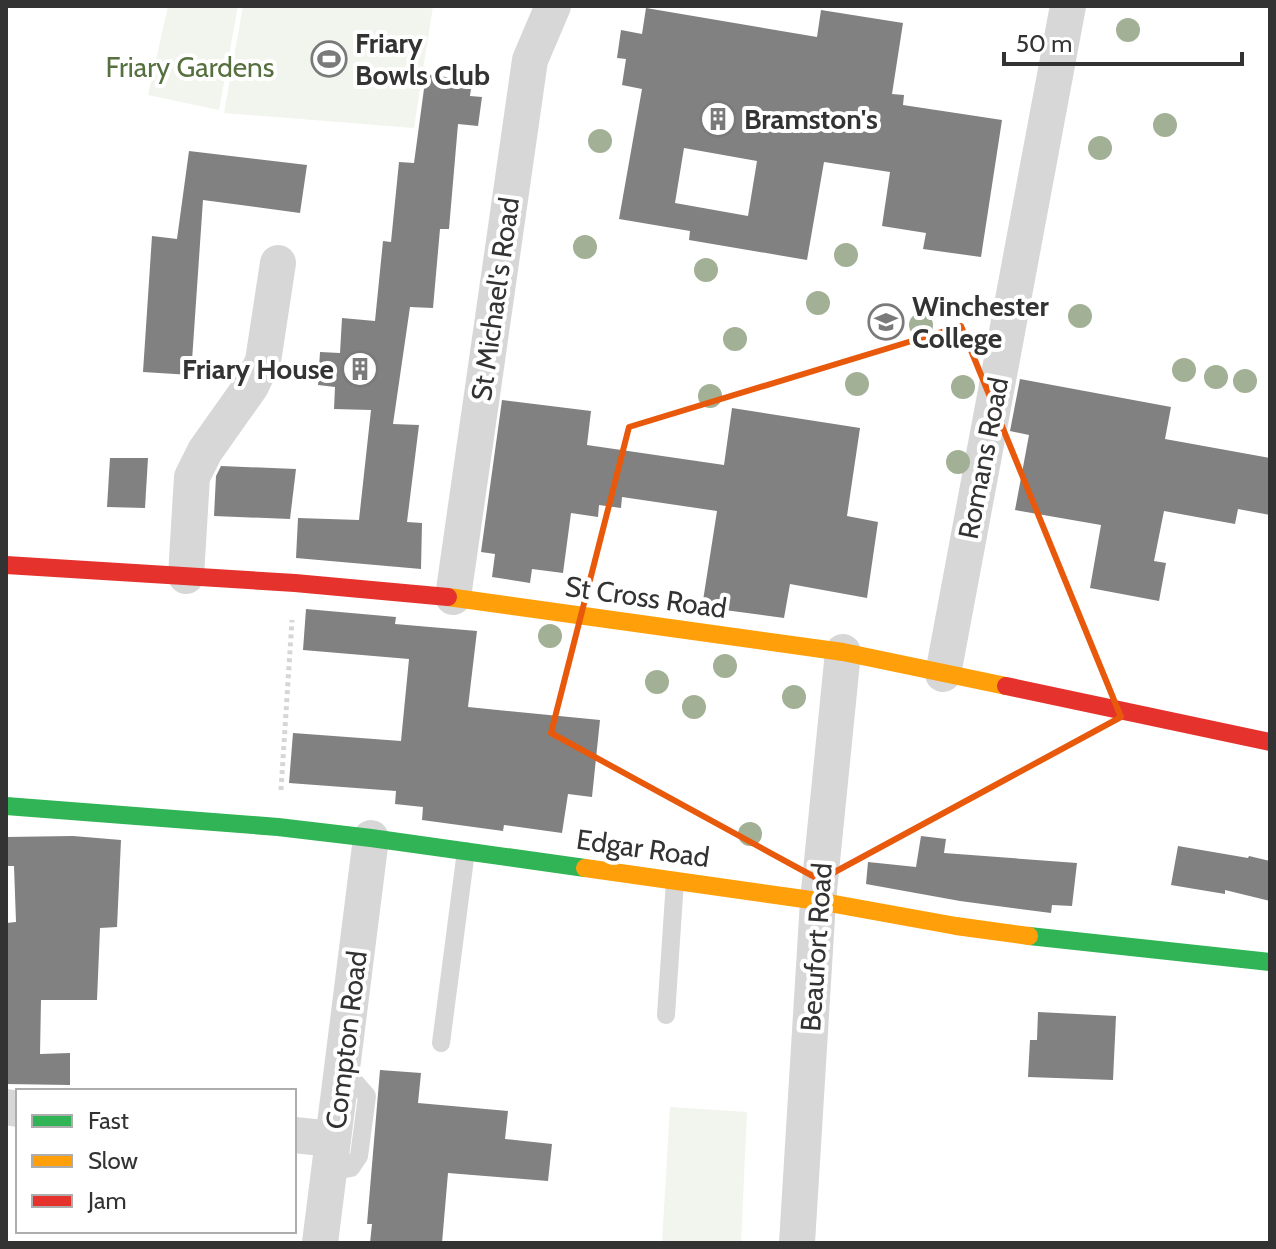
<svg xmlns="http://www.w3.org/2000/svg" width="1276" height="1249" viewBox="0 0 1276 1249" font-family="Cabin,sans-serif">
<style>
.green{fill:#f1f5ed}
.building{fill:#818181;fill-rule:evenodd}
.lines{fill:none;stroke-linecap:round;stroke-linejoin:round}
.path{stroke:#d6d6d6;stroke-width:5;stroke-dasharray:4 4;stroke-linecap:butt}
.lane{stroke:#d7d7d7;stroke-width:18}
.street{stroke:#d7d7d7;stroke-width:36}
.fast{stroke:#30b455;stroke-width:18}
.slow{stroke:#ff9f0a;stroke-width:18}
.jam{stroke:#e5322d;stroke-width:18}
.tree{fill:#a2b095}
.marked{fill:none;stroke:#e8590c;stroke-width:6;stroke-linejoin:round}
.labels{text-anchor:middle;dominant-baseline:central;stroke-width:8;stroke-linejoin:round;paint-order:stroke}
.poi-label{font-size:28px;font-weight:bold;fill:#333;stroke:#fff;text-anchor:start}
.park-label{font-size:28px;fill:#56703f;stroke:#fff}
.street-label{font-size:28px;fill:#333;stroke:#fff}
</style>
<rect width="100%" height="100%" fill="#fff"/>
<!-- green -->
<g class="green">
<path d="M168,6H238L219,110L148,95Z"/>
<path d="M243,6H433L414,128L224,113Z"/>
<path d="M670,1107L747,1112L741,1243H662Z"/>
</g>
<!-- building -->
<g class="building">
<path d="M646,8L817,37L821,10L903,23L892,94L904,95L903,105L1002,120L981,257L923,249L926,233L882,226L890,172L824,162L807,260L689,240L690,231L619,219L642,89L622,85L626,59L617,58L621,30L642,34ZM684,148L757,161L748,216L675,203Z"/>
<path d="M426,74L472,81L470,96L482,97L478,126L458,124L449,229H440L433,308L410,307L393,424L419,425L407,522L422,523L421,569L296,558L298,518L359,520L371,410L334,409L335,387L318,385L320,352L340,353L342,318L375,321L383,241L391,242L399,162L414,163Z"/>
<path d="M189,151L307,165L300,213L203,200L191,375L143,372L152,236L177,239Z"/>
<path d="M1020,379L1171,407L1165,439L1270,458V515L1238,509L1235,524L1164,511L1154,561L1166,563L1159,601L1090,588L1101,525L1015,510L1029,435L1010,431Z"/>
<path d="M502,400L591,411L587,445L724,465L732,408L860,428L847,516L878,522L867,598L790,584L784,618L702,607L717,511L622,497L621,508L599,505L598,517L571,513L563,573L532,569L530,583L492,577L495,554L481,552Z"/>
<path d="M110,458H148L145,508L107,507Z"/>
<path d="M221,466L296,469L290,519L214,516L216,476Z"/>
<path d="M306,609L396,617L395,624L477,631L468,707L600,720L592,797L568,794L562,833L504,825L503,831L422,820L423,807L395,804L396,791L289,783L293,733L401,741L409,659L303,650Z"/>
<path d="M73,836L121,840L117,927L100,928L97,1000H41L40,1054L70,1053V1085L6,1084V923L16,922L14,866H6V837Z"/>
<path d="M921,836L946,839L944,853L1077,863L1072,906L1052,905L1051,913L960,901L866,884L868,862L916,867Z"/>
<path d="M1178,846L1248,858L1249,856L1270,861V901L1225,890V894L1171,885Z"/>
<path d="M1038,1012L1116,1016L1113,1080L1028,1077L1030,1040H1037Z"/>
<path d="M380,1070L421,1073L418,1103L508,1111L505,1139L552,1144L548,1181L448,1173L442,1243H370L372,1224H367Z"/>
</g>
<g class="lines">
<!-- path -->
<path class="path" d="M281,790L292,620"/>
<!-- lane -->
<g class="lane">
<path d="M666,1015L675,881"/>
<path d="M441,1043L466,851"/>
<path d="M329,1172L351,1168L359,1156L367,1096L354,1081L342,1074"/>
</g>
<!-- street -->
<g class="street">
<path d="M186,576L192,477L205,451L251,386L263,361L278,263"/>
<path d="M453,597L530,60L553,6"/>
<path d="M943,674L1068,6"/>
<path d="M6,1107L18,1109"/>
<path d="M294,1135L333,1139"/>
<path d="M320,1243L371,838"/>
<path d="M797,1243L818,901L843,652"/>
</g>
<!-- fast -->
<g class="fast">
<path d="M6,806L278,827L371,838L585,868"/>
<path d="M1029,936L1270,962"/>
</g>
<!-- slow -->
<g class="slow">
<path d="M448,597L843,652L1006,686"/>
<path d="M585,868L818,901L956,926L1029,936"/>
</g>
<!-- jam -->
<g class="jam">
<path d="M6,565L295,583L448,597"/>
<path d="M1006,686L1270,742"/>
</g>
</g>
<!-- trees -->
<g class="tree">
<circle cx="1128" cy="30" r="12"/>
<circle cx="1165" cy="125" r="12"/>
<circle cx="600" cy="141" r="12"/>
<circle cx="1100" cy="148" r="12"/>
<circle cx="585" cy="247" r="12"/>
<circle cx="846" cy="255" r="12"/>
<circle cx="706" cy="270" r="12"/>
<circle cx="818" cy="303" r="12"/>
<circle cx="1080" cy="316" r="12"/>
<circle cx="921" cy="325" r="12"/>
<circle cx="735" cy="339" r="12"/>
<circle cx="1184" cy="370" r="12"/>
<circle cx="1216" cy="377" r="12"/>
<circle cx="1245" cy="381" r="12"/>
<circle cx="857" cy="384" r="12"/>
<circle cx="963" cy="387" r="12"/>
<circle cx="710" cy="396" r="12"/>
<circle cx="958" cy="462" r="12"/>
<circle cx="550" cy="636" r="12"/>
<circle cx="725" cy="666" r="12"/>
<circle cx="657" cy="682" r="12"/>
<circle cx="794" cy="697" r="12"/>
<circle cx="694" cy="707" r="12"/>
<circle cx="750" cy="834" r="12"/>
</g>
<!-- marked area -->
<path class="marked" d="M961,326L1121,717L820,880L551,733L629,427Z"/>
<!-- icons -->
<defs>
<symbol id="stadium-ring" viewBox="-11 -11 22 22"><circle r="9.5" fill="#fff" stroke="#7a7a7a" stroke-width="1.5"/><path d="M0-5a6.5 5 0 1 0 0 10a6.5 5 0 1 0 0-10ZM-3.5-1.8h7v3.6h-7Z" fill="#7a7a7a"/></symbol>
<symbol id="building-ring" viewBox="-11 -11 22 22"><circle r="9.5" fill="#fff" stroke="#7a7a7a" stroke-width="1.5"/><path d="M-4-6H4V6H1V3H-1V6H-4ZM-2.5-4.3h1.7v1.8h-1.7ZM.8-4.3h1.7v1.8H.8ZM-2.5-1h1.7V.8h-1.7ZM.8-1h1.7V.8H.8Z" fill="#7a7a7a"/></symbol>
<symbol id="school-ring" viewBox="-11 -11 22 22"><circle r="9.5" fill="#fff" stroke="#7a7a7a" stroke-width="1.5"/><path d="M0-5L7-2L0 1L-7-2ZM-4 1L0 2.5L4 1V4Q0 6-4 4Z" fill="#7a7a7a"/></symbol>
</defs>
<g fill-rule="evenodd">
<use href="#stadium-ring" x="309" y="39" width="40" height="40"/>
<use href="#building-ring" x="698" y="99" width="40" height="40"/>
<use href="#school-ring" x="866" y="302" width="40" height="40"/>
<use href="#building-ring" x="340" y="349" width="40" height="40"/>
</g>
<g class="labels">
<!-- poi labels -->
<g class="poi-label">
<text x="355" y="43">Friary<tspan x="355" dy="32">Bowls Club</tspan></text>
<text x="744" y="119">Bramston's</text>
<text x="912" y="306">Winchester<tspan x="912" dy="32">College</tspan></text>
<text x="334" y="369" text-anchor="end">Friary House</text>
</g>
<!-- park labels -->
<g class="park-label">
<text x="190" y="67">Friary Gardens</text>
</g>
<!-- street labels -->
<g class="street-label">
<text transform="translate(495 299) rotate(-82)">St Michael's Road</text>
<text transform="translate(983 458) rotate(-79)">Romans Road</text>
<text transform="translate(646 597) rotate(8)">St Cross Road</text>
<text transform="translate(643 848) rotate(8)">Edgar Road</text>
<text transform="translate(816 947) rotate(-86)">Beaufort Road</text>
<text transform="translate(346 1040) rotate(-83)">Compton Road</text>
</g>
</g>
<!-- border -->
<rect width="1276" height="1249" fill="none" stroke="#333333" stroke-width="16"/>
<!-- legend -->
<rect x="16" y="1089" width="280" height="144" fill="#ffffff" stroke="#adadad" stroke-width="2"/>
<rect x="32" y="1115" width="40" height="12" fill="#30b455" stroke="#adadad" stroke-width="2"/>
<text x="88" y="1129" font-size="24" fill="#333333">Fast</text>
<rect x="32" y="1155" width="40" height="12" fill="#ff9f0a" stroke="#adadad" stroke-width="2"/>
<text x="88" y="1169" font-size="24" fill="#333333">Slow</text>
<rect x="32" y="1195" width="40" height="12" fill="#e5322d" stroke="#adadad" stroke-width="2"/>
<text x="88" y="1209" font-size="24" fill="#333333">Jam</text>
<!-- scale -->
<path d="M1004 52v12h238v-12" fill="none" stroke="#333333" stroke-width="4"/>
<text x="1016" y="52" font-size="24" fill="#333333" stroke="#ffffff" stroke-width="6" paint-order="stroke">50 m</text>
</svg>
